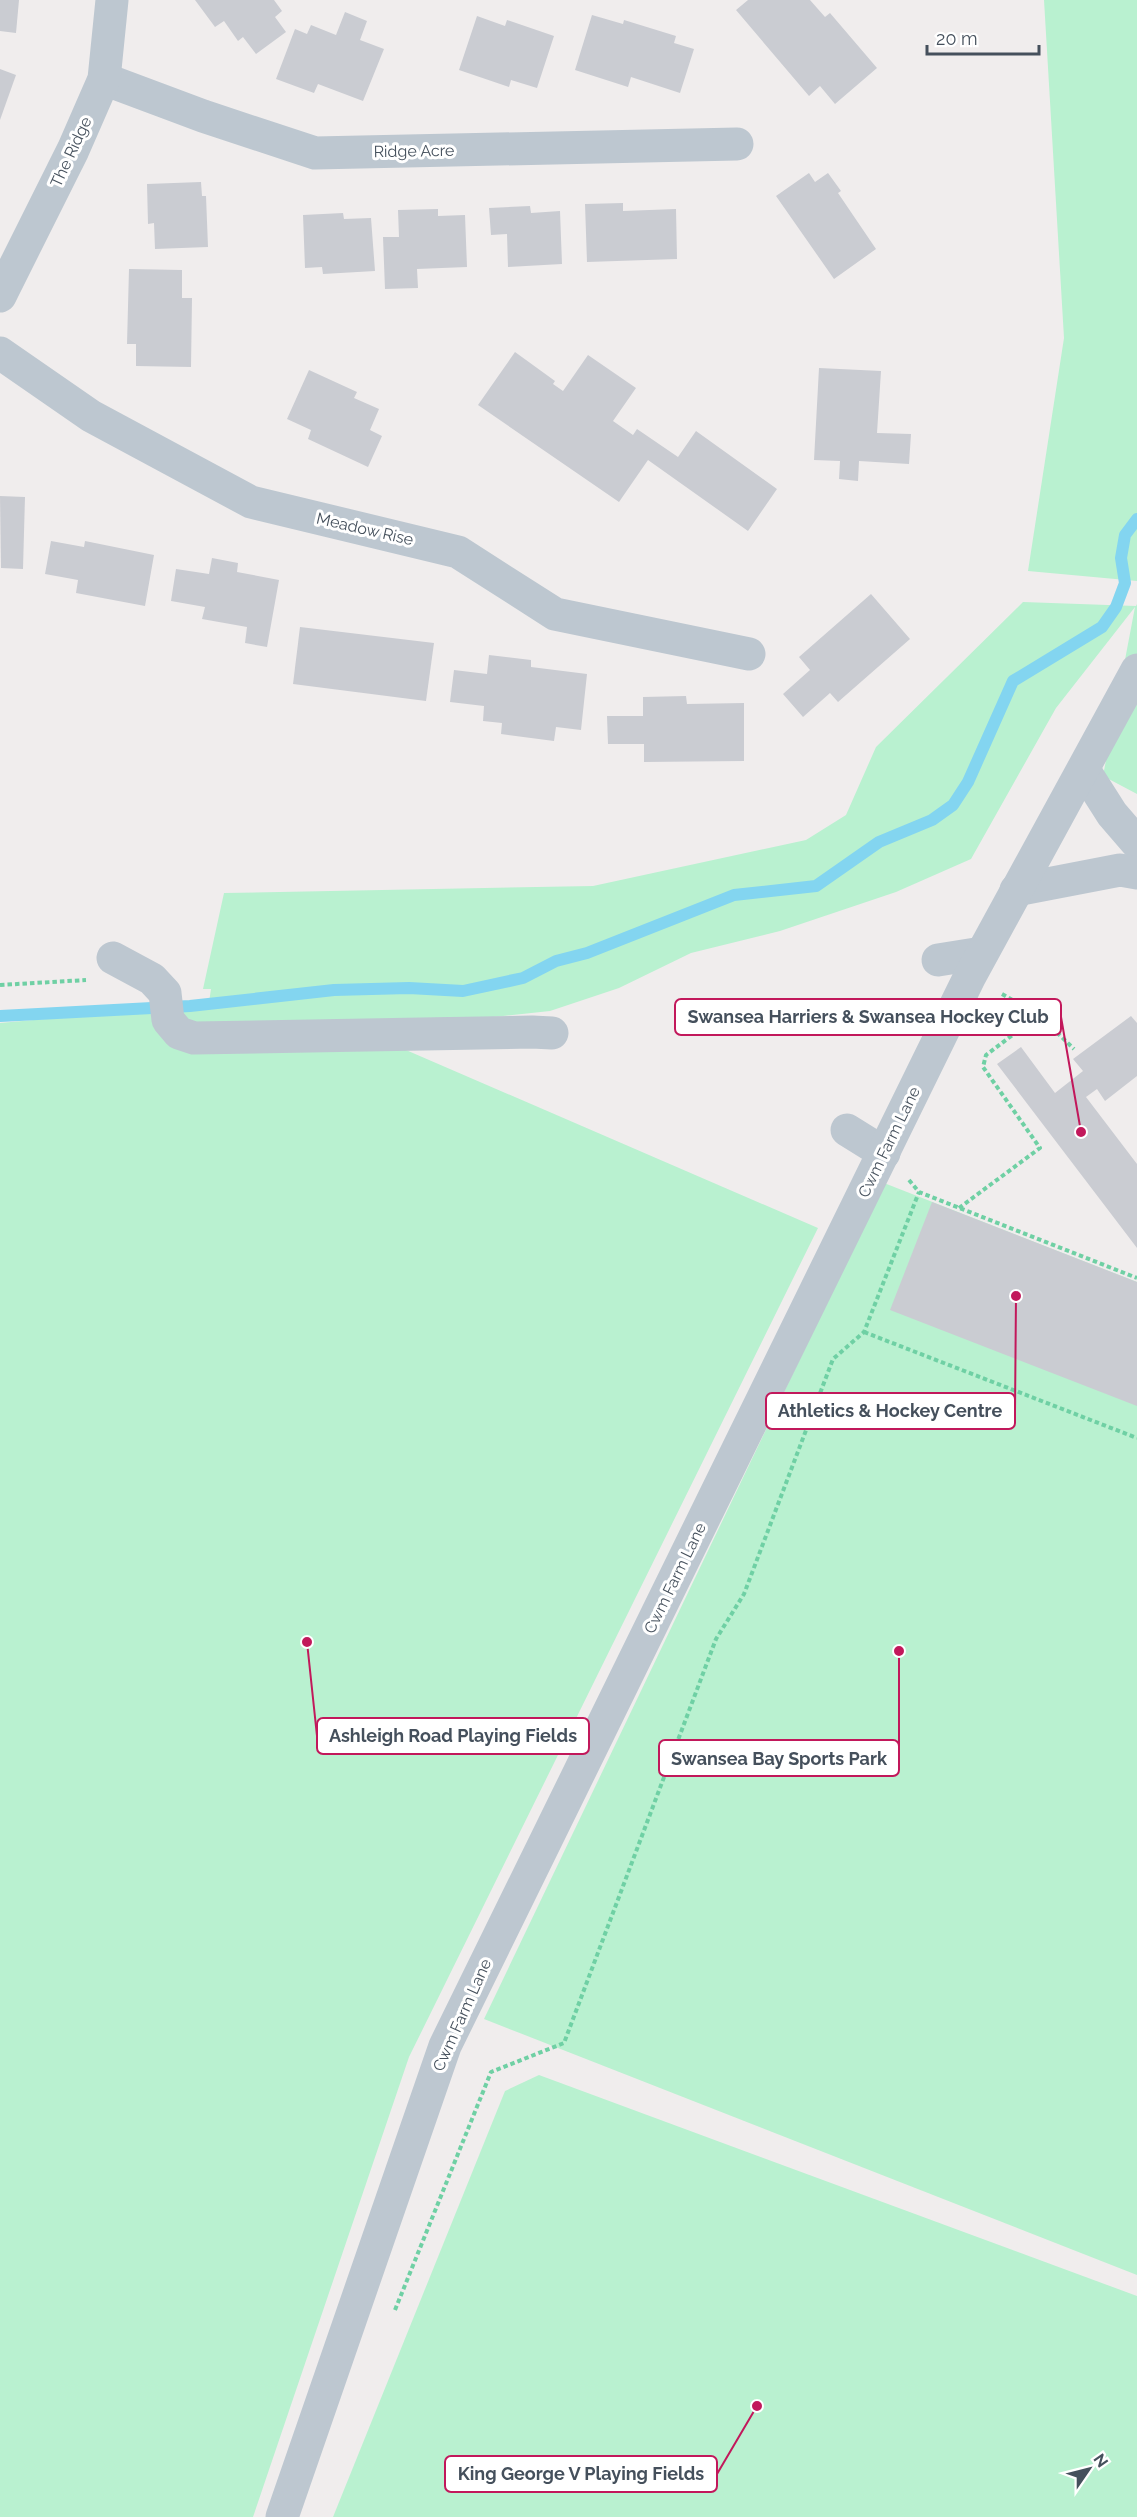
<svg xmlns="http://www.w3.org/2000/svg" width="1137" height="2517" viewBox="0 0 1137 2517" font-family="Raleway,sans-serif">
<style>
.green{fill:#b9f1d0}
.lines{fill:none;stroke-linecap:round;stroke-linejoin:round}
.stream{stroke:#83d5f0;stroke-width:12}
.building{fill:#caccd2}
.path{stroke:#6fd0a4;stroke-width:4;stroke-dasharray:4.5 3;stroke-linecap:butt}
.minor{stroke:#bdc7d0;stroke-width:33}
.labels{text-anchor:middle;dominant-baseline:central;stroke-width:6;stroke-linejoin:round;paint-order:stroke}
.street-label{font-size:16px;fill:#45505c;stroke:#fff}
.leader{fill:none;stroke:#c2185b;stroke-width:2}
.callout-dot{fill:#c2185b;stroke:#fff;stroke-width:2}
.callout{fill:#fff;stroke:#c2185b;stroke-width:2}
.callout-label{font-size:18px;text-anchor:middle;font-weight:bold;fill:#45505c}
</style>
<rect width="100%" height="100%" fill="#f0eded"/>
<!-- green -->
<g class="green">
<path d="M1044,0H1137V581L1028,571L1064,338Z"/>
<path d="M1023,602L1136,606L1137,604V794L1103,776L1135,607L1056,708L971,859L896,892L780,931L691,953L619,988L550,1011L362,1031L818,1228L409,2057L253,2517H0V1023L190,1006L208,1009L211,989H203L224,893L593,886L806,840L846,815L876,747Z"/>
<path d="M884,1183L1137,1282V2275L484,2019Z"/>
<path d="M539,2075L1137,2296V2517H333L505,2091Z"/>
</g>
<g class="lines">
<!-- stream -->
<path class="stream" d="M0,1016L190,1006L334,990L409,988L463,991L523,978L556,961L587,953L734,895L816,886L879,842L932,820L953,805L968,782L1013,681L1102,627L1116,607L1125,583L1121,558L1125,535L1137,519"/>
</g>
<!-- building -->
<g class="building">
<path d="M0,0H19L16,33L0,31Z"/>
<path d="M195,0H274L282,11L275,17L286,32L256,54L243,37L238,41L224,21L215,27Z"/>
<path d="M748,0H810L825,17L830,13L877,68L835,104L820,86L809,96L736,10Z"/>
<path d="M345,12L367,21L360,40L384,49L363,101L318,84L314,93L276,79L295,29L307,34L311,25L336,35Z"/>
<path d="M592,15L623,24L624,20L676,36L674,43L694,49L680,93L631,77L628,87L575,70Z"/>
<path d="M477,16L505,26L507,20L554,36L537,88L511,80L509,87L459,70Z"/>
<path d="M0,69L16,75L0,120Z"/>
<path d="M809,173L815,182L828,173L841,191L838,193L876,249L834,279L776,196Z"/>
<path d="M201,182L202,196H206L208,247L155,249L154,223L148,224L147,184Z"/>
<path d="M623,203V211L676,209L677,259L587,262L585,204Z"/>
<path d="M530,206L531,213L560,211L562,264L508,267L507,234L491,235L489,208Z"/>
<path d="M438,209V216L465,215L467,267L417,269L418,288L385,289L383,237H399L398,210Z"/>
<path d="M343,213L344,219L371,218L375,271L323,274L322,267L305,268L303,215Z"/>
<path d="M129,269L182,270V298H192L191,367L136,366V344H127Z"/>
<path d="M515,352L555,381L553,384L563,391L588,355L636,388L613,421L633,435L637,429L678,457L696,431L777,489L748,531L648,460L619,502L478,405Z"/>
<path d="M819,368L881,371L877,433L911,434L909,464L859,461L858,481L839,479L840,461L814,460Z"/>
<path d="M309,370L357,392L354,398L379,409L370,430L382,436L368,467L308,439L311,430L287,419Z"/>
<path d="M0,496L25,497L23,569L1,568Z"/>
<path d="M51,541L84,547L85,541L154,555L145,606L76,593L78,580L45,574Z"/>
<path d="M212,558L238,563L237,572L279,580L267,647L245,643L247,627L202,619L205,607L171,601L176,569L209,574Z"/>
<path d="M871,594L910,639L838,702L830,693L803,717L783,694L810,670L799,657Z"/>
<path d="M300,627L434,643L426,701L293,684Z"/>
<path d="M489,655L531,660V667L587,674L581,730L556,727L554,741L501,734L502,723L483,721L484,706L450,702L454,670L487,674Z"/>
<path d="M686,696L687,704L744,703V761L644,762V744H608L607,716H643V697Z"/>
<path d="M1131,1016L1137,1023V1076L1105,1101L1097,1089L1086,1097L1137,1164V1248L997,1064L1021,1047L1055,1093L1083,1071L1073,1059Z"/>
<path d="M932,1202L1137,1282V1406L890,1310Z"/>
</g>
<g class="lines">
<!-- path -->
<g class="path">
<path d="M0,985L86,980"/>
<path d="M1002,994L1039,1015L1074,1049"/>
<path d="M909,1180L919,1192L1137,1278"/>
<path d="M959,1208L1040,1148L983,1067L986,1055L1039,1015"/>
<path d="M864,1332L1137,1438"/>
<path d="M395,2310L491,2072L564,2043L716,1639L744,1594L833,1359L864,1332L919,1192"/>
</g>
<!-- minor -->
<g class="minor">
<path d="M104,79L203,116L315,153L737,144"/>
<path d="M0,296L73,150L104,79L112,0"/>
<path d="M0,353L91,416L251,502L458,552L555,614L749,654"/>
<path d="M1084,770L1112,814L1137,843"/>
<path d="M1016,890L1120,870L1137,873"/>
<path d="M113,958L152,979L165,993L168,1020L179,1033L194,1038L532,1032L552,1033"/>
<path d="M938,960L982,953"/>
<path d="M847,1130L884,1153"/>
<path d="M282,2517L445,2046L970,976L1137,670"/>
</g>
</g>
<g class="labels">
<!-- street labels -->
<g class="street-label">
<text transform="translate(414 151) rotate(-1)">Ridge Acre</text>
<text transform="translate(71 152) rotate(-65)">The Ridge</text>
<text transform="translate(365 529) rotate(13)">Meadow Rise</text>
<text transform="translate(889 1142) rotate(-64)">Cwm Farm Lane</text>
<text transform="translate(675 1578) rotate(-64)">Cwm Farm Lane</text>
<text transform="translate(462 2015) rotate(-66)">Cwm Farm Lane</text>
</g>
</g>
<!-- callouts -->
<path class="leader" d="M1081 1132L1061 1017M1016 1296L1015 1411M307 1642L317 1736M899 1651L899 1758M757 2406L717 2474"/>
<g class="callout-dot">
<circle cx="1081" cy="1132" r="6"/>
<circle cx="1016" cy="1296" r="6"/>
<circle cx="307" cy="1642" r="6"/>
<circle cx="899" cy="1651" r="6"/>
<circle cx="757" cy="2406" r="6"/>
</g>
<g class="callout">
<rect x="675" y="999" width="386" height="36" rx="6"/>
<rect x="766" y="1393" width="249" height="36" rx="6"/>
<rect x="317" y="1718" width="272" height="36" rx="6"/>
<rect x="659" y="1740" width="240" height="36" rx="6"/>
<rect x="445" y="2456" width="272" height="36" rx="6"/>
</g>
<g class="callout-label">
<text x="868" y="1023">Swansea Harriers &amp; Swansea Hockey Club</text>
<text x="890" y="1417">Athletics &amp; Hockey Centre</text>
<text x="453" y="1742">Ashleigh Road Playing Fields</text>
<text x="779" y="1765">Swansea Bay Sports Park</text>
<text x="581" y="2480">King George V Playing Fields</text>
</g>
<!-- north arrow -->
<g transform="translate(1089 2469) rotate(55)" stroke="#ffffff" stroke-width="4.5" paint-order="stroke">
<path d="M0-4.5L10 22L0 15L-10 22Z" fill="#45505c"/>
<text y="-9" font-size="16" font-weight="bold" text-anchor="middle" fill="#45505c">N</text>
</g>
<!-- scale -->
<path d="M927 45v9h112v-9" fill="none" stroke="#45505c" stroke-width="3"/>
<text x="936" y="45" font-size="18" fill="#45505c" stroke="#ffffff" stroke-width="4.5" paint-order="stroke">20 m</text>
</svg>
